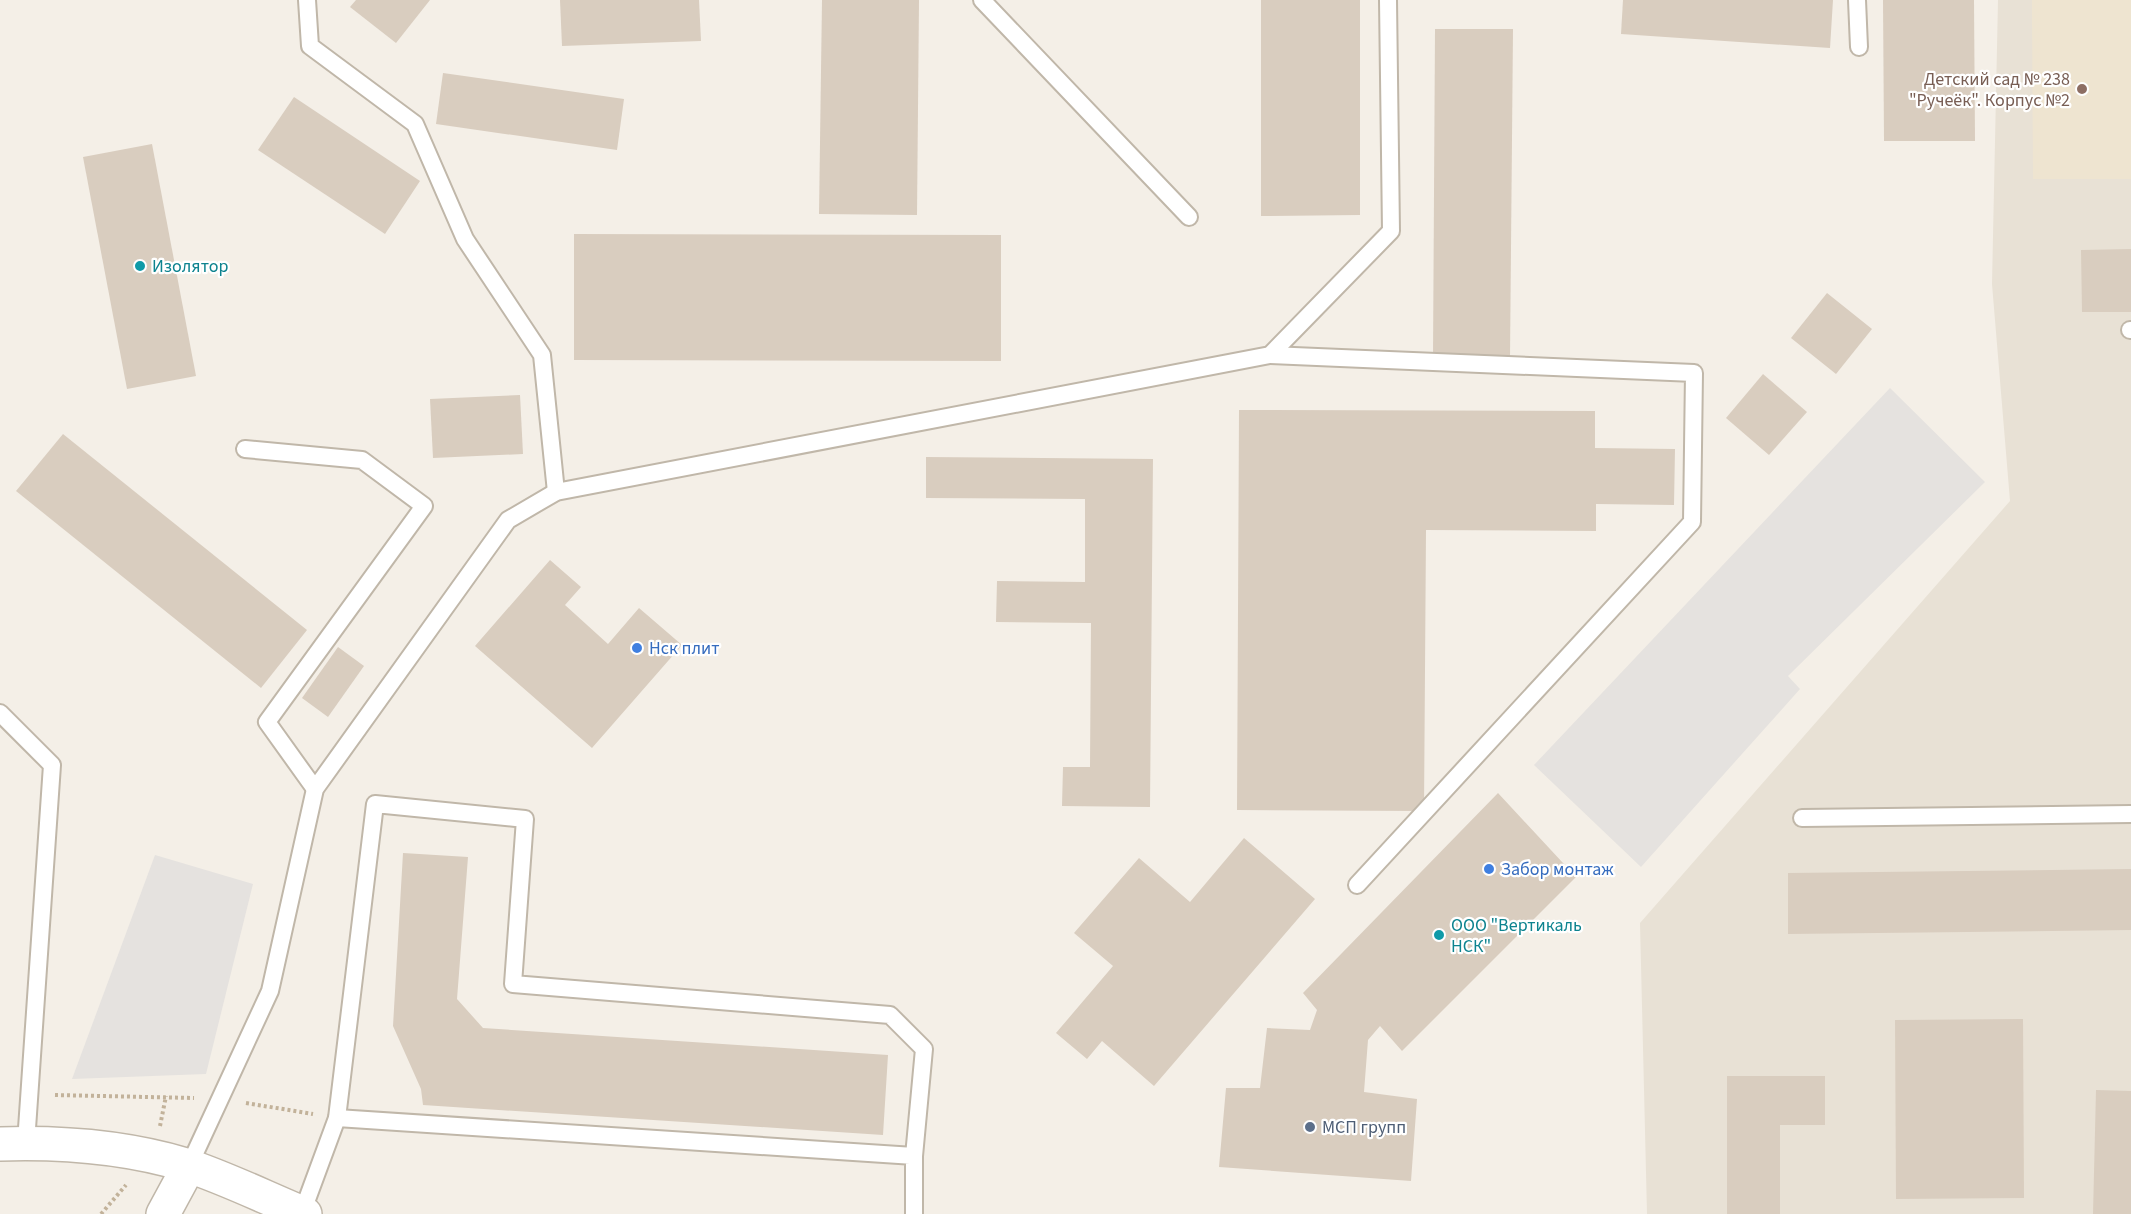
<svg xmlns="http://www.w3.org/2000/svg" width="2131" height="1214" viewBox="0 0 2131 1214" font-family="'Source Sans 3',sans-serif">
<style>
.residential{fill:#e8e1d5}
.education{fill:#eee4d0}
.parking{fill:#e5e2df}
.building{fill:#d9cdbf}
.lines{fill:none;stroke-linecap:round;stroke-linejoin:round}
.service-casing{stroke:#c0b7a9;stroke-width:20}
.minor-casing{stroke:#c0b7a9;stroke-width:36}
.tertiary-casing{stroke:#c0b7a9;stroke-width:36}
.path{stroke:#c2b29a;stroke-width:4;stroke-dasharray:3 3;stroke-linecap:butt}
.service{stroke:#fff;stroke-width:16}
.minor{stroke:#fff;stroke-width:33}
.tertiary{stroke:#fff;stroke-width:33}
.education-dot{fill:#8d6e63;stroke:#fff;stroke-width:2}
.culture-dot{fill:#0f9aa8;stroke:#fff;stroke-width:2}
.shop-dot{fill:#3f7fe0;stroke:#fff;stroke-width:2}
.service-dot{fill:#5c6f8a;stroke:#fff;stroke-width:2}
.labels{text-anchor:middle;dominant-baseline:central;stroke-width:4.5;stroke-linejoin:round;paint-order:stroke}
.education-label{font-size:18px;fill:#785e54;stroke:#fff;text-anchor:end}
.culture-label{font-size:18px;fill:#0d838f;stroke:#fff;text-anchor:start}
.shop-label{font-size:18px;fill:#366cbe;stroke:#fff;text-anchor:start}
.service-label{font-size:18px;fill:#4e5e75;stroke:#fff;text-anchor:start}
</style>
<rect width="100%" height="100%" fill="#f4efe7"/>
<!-- residential -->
<path class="residential" d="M1998,0H2131V1214H1647L1640,923L2010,501L1992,284Z"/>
<!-- education -->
<path class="education" d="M2032,0H2131V179H2033Z"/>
<!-- parking -->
<g class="parking">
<path d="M1890,388L1985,482L1788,676L1800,689L1641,867L1534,765Z"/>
<path d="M155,855L253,884L206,1074L72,1079Z"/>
</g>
<!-- building -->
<g class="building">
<path d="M356,0H430L396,43L350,7Z"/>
<path d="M560,0H699L701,41L562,46Z"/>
<path d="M822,0H919L917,215L819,214Z"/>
<path d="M1261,0H1360V215L1261,216Z"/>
<path d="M1623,0H1833L1830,48L1621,34Z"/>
<path d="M1883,0H1974L1975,141H1884Z"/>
<path d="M1435,29H1513L1510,358L1433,357Z"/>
<path d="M443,73L624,99L617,150L436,124Z"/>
<path d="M294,97L420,181L385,234L258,150Z"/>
<path d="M152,144L196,376L127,389L83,157Z"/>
<path d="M574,234L1001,235V361L574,360Z"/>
<path d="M2131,249V312H2082L2081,250Z"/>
<path d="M1827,293L1872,329L1836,374L1791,338Z"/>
<path d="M1763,374L1807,412L1769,455L1726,418Z"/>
<path d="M520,395L523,454L433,458L430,399Z"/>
<path d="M1239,410L1595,411V448L1675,449L1674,505L1596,504V531L1426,530L1424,811L1237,810Z"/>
<path d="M63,434L307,630L261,688L16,491Z"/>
<path d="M926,457L1153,459L1150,807L1062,806L1063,767H1090L1091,623L996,622L997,581L1085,582V499L926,498Z"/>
<path d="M550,560L581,587L565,605L608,644L639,608L682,645L592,748L475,646Z"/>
<path d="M338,647L364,666L328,717L302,698Z"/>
<path d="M1498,793L1576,877L1402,1051L1380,1026L1368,1040L1364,1092L1417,1099L1411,1181L1219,1167L1226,1088H1260L1267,1028L1310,1030L1317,1010L1303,993Z"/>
<path d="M1244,838L1315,899L1154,1086L1102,1041L1087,1059L1056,1033L1113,966L1074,933L1139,858L1190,902Z"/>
<path d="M403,853L468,857L457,999L483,1028L888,1055L883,1135L423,1105L421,1089L393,1026Z"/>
<path d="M2131,869V930L1788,934V873Z"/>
<path d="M2023,1019L2024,1198L1896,1199L1895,1020Z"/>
<path d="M1727,1076H1825V1125H1780V1214H1727Z"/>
<path d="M2096,1090L2131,1091V1214H2093Z"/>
</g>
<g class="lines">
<defs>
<g id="service">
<path d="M307,0L310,46L415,124L465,239L542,355L556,492"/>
<path d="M982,0L1189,217"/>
<path d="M1857,0L1859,47"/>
<path d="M2130,330H2131"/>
<path d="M1270,355L1694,373L1692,522L1357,885"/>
<path d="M245,449L362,460L424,506L267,722L315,789"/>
<path d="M0,713L52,765L26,1143"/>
<path d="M1802,818L2131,814"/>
<path d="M337,1118L914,1156V1214"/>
<path d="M189,1166L270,991L315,789L508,520L556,492L1270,355L1391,231L1388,0"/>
<path d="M302,1213L337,1118L375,804L525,819L513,984L890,1015L924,1049L914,1156"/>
</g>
<path id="minor" d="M163,1214L189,1166"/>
<path id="tertiary" d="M0,1144C62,1142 126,1147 186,1165C226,1178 266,1198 305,1214"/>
</defs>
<!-- service casing -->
<use href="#service" class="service-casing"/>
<!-- minor casing -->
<use href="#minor" class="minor-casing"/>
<!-- tertiary casing -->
<use href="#tertiary" class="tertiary-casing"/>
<!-- path -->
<g class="path">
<path d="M55,1095L194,1098"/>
<path d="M246,1103L313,1114"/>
<path d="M160,1126L166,1096"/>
<path d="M101,1214L126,1185"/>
</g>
<!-- service -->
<use href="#service" class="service"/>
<!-- minor -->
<use href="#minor" class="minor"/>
<!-- tertiary -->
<use href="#tertiary" class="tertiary"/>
</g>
<!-- markers -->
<circle class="education-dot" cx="2082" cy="89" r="6"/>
<g class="culture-dot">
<circle cx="140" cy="266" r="6"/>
<circle cx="1439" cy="935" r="6"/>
</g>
<g class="shop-dot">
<circle cx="637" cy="648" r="6"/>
<circle cx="1489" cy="869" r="6"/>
</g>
<circle class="service-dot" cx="1310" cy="1127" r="6"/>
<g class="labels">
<!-- education labels -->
<g class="education-label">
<text x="2070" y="79">Детский сад № 238<tspan x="2070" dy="21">"Ручеёк". Корпус №2</tspan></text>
</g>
<!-- culture labels -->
<g class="culture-label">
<text x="152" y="266">Изолятор</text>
<text x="1451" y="925">ООО "Вертикаль<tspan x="1451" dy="21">НСК"</tspan></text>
</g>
<!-- shop labels -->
<g class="shop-label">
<text x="649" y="648">Нск плит</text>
<text x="1501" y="869">Забор монтаж</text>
</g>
<!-- service labels -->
<g class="service-label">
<text x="1322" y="1127">МСП групп</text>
</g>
</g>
</svg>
